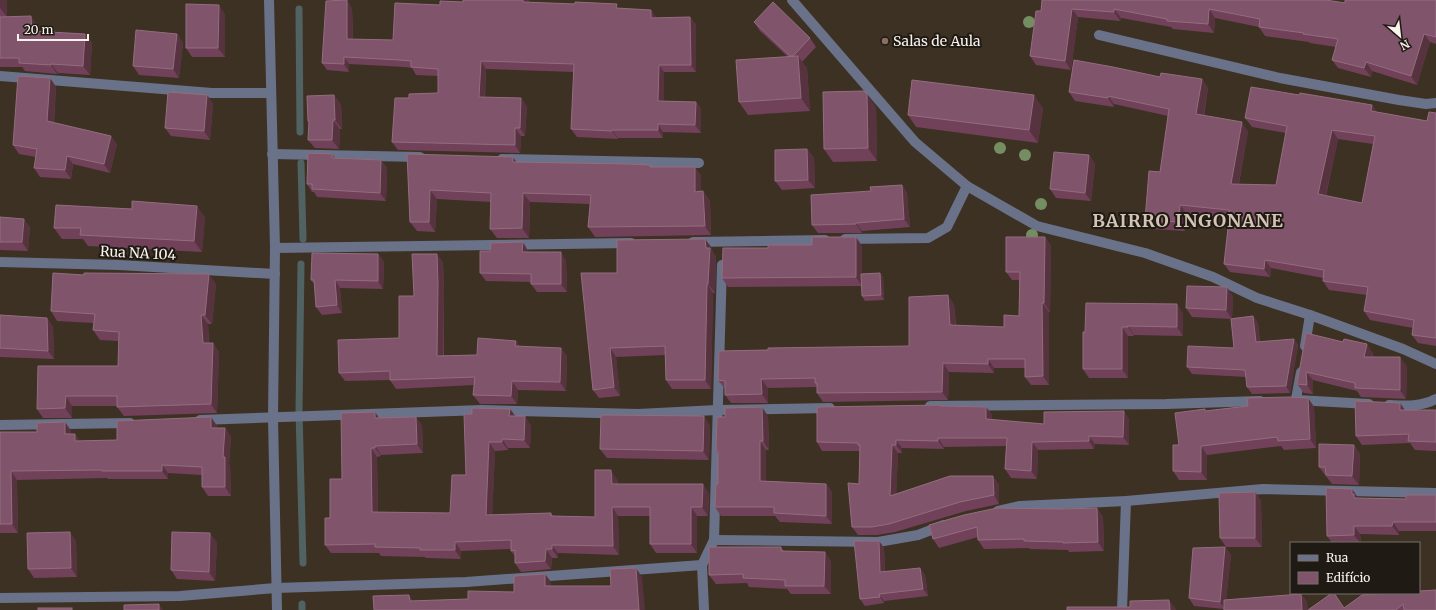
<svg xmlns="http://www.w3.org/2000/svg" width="1436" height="610" viewBox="0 0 1436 610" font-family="Merriweather,serif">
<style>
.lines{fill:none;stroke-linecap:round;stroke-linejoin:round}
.stream{stroke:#516262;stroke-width:7}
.minor{stroke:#6a7289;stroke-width:10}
.tree{fill:#748e62}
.wall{fill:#71415a;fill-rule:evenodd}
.shaded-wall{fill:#56333e}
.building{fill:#80546a;stroke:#936d7e;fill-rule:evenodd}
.education-dot{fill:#8d6e63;stroke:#1f1a14;stroke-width:1.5}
.labels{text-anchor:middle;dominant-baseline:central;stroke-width:4;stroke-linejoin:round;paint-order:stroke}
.poi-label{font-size:14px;fill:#faf3eb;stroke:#1f1a14;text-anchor:start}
.street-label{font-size:14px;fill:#faf3eb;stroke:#1f1a14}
.district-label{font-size:18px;font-weight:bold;letter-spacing:1px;fill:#d3c4b4;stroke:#1f1a14}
</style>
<rect width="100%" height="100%" fill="#3d3124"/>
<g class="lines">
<!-- stream -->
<g class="stream">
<path d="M299,9L300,132"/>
<path d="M301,163L303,239"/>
<path d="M301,264L299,411L303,563"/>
<path d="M302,604V610"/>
</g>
<!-- minor -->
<g class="minor">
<path d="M269,0L275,248L273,418L277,610"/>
<path d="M792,0L915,142L967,186L1037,226L1145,253L1213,277L1257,298L1310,315L1403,349L1436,364"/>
<path d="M1099,35L1280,78L1399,100L1426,104L1436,103"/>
<path d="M0,76L212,93H271"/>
<path d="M272,154L420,157"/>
<path d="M502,159L699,163"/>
<path d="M845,239L928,238L947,227L967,186"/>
<path d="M693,242L825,240"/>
<path d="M275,248L631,243"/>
<path d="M0,262L119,265L275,274"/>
<path d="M1305,346L1310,315"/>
<path d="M1296,399L1301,372"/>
<path d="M1297,400L1369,404"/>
<path d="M1389,405C1406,406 1421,407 1436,399"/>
<path d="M930,406L1166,404L1260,401"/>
<path d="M200,420L482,410L638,414L717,410L830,408"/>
<path d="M0,425L130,423"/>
<path d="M998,511L1020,506L1126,501L1263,489L1436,493"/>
<path d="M714,540L878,542L918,535L944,525"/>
<path d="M0,598L180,596L276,588L466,582L702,565"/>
<path d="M704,610L702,565L714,540L722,265"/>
<path d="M1122,610L1126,501"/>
</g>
</g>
<!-- trees -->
<g class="tree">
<circle cx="1029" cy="22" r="6"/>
<circle cx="1000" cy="148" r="6"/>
<circle cx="1025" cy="155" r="6"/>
<circle cx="1041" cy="204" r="6"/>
<circle cx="1032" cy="235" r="6"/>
</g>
<!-- wall -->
<g class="wall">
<path d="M0,0H7V17L37,25L38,32L85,34L92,43L90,75L58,73L57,74L25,71L22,67H0Z"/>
<path d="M1042,0L1345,3L1436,0V44L1430,42L1417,85L1372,71L1371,77L1338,68L1332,60L1336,47L1310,43L1309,42L1265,36L1259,27L1215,18L1214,33L1173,29L1171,27L1121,18L1120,21L1078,17L1071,70L1036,65L1030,56L1041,11Z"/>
<path d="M529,2L620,8L657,18L690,17L696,25V72H664V101L696,102L701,109V133L663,132V138H618V139L577,137L571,129L574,72L486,69L485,97L527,106L525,136H521L520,153L398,150L392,142L409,98L438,93V76L416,75L412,68L405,67L349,64V72L327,70L322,63L352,8L353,39L393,40L440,5Z"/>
<path d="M225,14V57H192L186,48Z"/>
<path d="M754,22L810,38L816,47L802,62L807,68L810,111L748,115L739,102L787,56L760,31Z"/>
<path d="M177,34L183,43L179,78L139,75L133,66Z"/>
<path d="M1160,77L1202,79L1208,88L1204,116L1248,131L1239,184L1276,185L1286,133L1252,127L1245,118L1299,95L1372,105L1377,112L1427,121L1436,113V346L1418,343L1412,335L1413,328L1370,320L1364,311L1367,295L1329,290L1323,281V278L1271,268L1270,277L1230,272L1224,264L1228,228V218L1186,213L1185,231L1151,229L1145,220L1160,172L1168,116L1114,104V107L1075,101L1069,92ZM1338,139L1373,144L1362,203L1326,196Z"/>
<path d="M50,78L56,87L54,123L117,144L110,173L73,164L71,179L40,177L34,168L36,157L19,154L13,145Z"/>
<path d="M207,95L213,104L210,140L171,136L165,128Z"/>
<path d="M341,104L342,129H340L339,149L315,148L308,140L309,123L308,121Z"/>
<path d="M876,107L877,161L833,162L824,149Z"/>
<path d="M1043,108L1038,143L916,127L908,115Z"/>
<path d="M807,149L814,158L815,188L782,190L775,181Z"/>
<path d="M332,154L335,158L381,160L387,168L386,201L317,197L314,192H312L307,184Z"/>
<path d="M407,154L517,162L651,167H695L701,176V192L703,191L710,201L711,235L595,237L588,227L590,204L530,202L529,238H497L490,229L491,202L437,199L435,232L417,231L410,222Z"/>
<path d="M1089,155L1095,164L1091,201L1056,198L1050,189Z"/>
<path d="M902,185L907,193L910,227L862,231V233H818L812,225L871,191Z"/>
<path d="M0,217L30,227L28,251L0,250Z"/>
<path d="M205,217L202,252L88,246L83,239H62L54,228Z"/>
<path d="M1045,237L1051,246L1050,312H1049V385H1031L1025,377V368H994V373L949,372L948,400L823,402L817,393V387L768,388V403H731L725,395V389L718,380L909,346L954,304L956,325L1004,327L1019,316V280H1012L1006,272Z"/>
<path d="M862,246V274L880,273L883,277L884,300L865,301L862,296V286L728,287L722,278L768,248Z"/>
<path d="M712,248V251L716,257L715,293H713L711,389H672L666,380L665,355L616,357L620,396L599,398L593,390L617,273Z"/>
<path d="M490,251H528V252L566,260L567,292H537L531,284V282L486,281L480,273Z"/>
<path d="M378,254L384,262L383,289L340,288L342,313L322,315L316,307L315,285L311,280Z"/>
<path d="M443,262L444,293V356L477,355L516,341L519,346L567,356L566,391L518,390L517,404H480L473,395L474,385L396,389L390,380L345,381L339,373L399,338Z"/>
<path d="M216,284L212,324H208L209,343H213L219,352L217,413L124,416L117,407V406H72V418H43L37,409L118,366L119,341L100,340L93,330L94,323L57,321L51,311Z"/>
<path d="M1233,296L1232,318L1253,316L1258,323L1260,342L1294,339L1298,345L1290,393L1252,394L1247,387L1246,377L1192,374L1187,367L1234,348L1231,319L1192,317L1186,308Z"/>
<path d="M1183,313V336L1134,335V336H1128V378H1089L1083,369L1085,332Z"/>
<path d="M0,315L47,318L53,327L54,359L0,357Z"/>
<path d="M1306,333L1373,353V357L1407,366L1406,399L1361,397L1357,391L1313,380V394L1304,393L1297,384Z"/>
<path d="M1308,398L1314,407L1316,448L1284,450L1281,446L1207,455V480H1179L1173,471L1179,445L1206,411L1248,406Z"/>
<path d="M1400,403L1405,410H1436V451L1415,450L1410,443L1362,445L1356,436Z"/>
<path d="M942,406L986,407L992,415V420L1044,424L1129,419V445L1095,444L1094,449L1038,450L1037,479L1011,478L1005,469L1006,446L944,447V449L902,448V453H898L896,494L999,484V504L966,511L895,532L877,535H858L852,527L859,484L860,451H822L817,442Z"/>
<path d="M510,409L515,416L531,425L530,448H508V450L495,451L492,515L551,513L553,516L595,517L617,479L618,484L709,493L708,516H697V553H656L650,544V516H618L619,555L558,553V558H552L551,569L521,572L515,563V556L511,551V549L461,551V559L426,558L425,557L381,556L379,553H331L325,545L330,518L342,479L375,412L379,418L422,425L423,453L381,455V456L377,457L378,512L450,513L466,475L472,414Z"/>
<path d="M768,416L769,450H766V481L826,484L832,492V524L780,522L775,516H721L715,507L718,484V454L716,451Z"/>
<path d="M211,417L217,426V428H225L231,437L229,464L230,465L231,496H208L202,487V475L168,473V479H108L107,478L17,480L18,533H0V432H37L65,422L71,431V434H75L79,441L117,440Z"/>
<path d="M710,425L709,460L607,458L600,449Z"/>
<path d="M1354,445L1360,454L1359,485L1332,484L1319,467Z"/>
<path d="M1352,489L1358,498L1406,499L1436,495V531H1399V535L1360,534L1361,543H1332L1327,536Z"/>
<path d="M1255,492L1261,501L1262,547H1226L1220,538Z"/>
<path d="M1097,508L1103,517L1104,551L1069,552L1068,550L1030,549L1029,548L984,549L978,540V537L939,548L933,539L929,525L1061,509Z"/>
<path d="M76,541L77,577L34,578L28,569Z"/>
<path d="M879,541L884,548L885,572L920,568L925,575L928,596L884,601V603L865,606L860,599Z"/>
<path d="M217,542L215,581L177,579L171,570Z"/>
<path d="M781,547L784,551L831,561V594H791L787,589L749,587L747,583L716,584L709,575Z"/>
<path d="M1225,547L1231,555L1226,600L1301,594L1307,602L1224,609L1194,606L1189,598Z"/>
<path d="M1436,590V610H1308L1344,608Z"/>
</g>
<!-- shaded-wall -->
<g class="shaded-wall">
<path d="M0,0H7V17L0,8Z"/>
<path d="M347,0L352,8L353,46L347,39Z"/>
<path d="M523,0H529V10L523,2Z"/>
<path d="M219,5L225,14V57L218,48Z"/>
<path d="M1072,9L1078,17L1071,70L1065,61Z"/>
<path d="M1114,9L1121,18L1120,21L1114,12Z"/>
<path d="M1209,9L1215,18L1214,33L1208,24Z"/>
<path d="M651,10L657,18H651Z"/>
<path d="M31,16L37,25L38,40L32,31Z"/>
<path d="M690,17L696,25V72L691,65Z"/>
<path d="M85,34L92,43L90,75L83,66Z"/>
<path d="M177,34L183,43L179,78L173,69Z"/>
<path d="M1424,34L1430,42L1417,85L1411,76Z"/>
<path d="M798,56L807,68L810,111L801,98Z"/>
<path d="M344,57L349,64V72L344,64Z"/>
<path d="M481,61L486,69L484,105L479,97Z"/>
<path d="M1366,62L1372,71L1371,77L1364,68Z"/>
<path d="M51,64L58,73L57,74L51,65Z"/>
<path d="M659,65L664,72V109L658,101Z"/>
<path d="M50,78L56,87L53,130L47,121Z"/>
<path d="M1202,79L1208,88L1202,123L1196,114Z"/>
<path d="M867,94L876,107L877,161L868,148Z"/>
<path d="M207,95L213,104L210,140L204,131Z"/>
<path d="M334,95L341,104L342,129L335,120Z"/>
<path d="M1034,95L1043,108L1038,143L1029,130Z"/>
<path d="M1108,96L1114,104V107L1108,98Z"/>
<path d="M521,98L527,106L525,136L520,128Z"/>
<path d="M696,102L701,109V133L695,125Z"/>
<path d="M1372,105L1378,113L1371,111Z"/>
<path d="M333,120L340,129L339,149L332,140Z"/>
<path d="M1242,122L1248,131L1237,193L1231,184Z"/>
<path d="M658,124L663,132V138L658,130Z"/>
<path d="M515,128L521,136L520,153L515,145Z"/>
<path d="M612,130L618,138V139L612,131Z"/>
<path d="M1332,130L1338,139L1324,203L1318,194Z"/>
<path d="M111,136L117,144L110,173L104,164Z"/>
<path d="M807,149L814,158L815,188L808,180Z"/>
<path d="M1089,155L1095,164L1091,201L1085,193Z"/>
<path d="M67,156L73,164L71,179L65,170Z"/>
<path d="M513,157L519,166L513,162Z"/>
<path d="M381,160L387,168L386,201L380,193Z"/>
<path d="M695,167L701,176V201L695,192Z"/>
<path d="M902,185L907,193L910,227L904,219Z"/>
<path d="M430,190L437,199L435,232L429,222Z"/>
<path d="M703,191L710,201L711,235L705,226Z"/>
<path d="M523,193L530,202L529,238L522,228Z"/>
<path d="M1180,205L1186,213L1185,231L1179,222Z"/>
<path d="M197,206L205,217L202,252L194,241Z"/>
<path d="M24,219L30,227L28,251L22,242Z"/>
<path d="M856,223L862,231V233L856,224Z"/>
<path d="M856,237L862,246V286L856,277Z"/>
<path d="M1045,237L1051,246L1050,312L1044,303Z"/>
<path d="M705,239L712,248V251L716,257L715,293L708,284Z"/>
<path d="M523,242L528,251V260L522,252Z"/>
<path d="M561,252L566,260L567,292L561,284Z"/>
<path d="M378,254L384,262L383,289L378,281Z"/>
<path d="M437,254L443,262L444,293L443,365L437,356Z"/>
<path d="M1265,260L1271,268L1270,277L1264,269Z"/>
<path d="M880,273L883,277L884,300L881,295Z"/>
<path d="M209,274L216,284L212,324L205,315Z"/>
<path d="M335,280L340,288L342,313L337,305Z"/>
<path d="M707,284L713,293L711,389L705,380Z"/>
<path d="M1227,287L1233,296L1232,319L1226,310Z"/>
<path d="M948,295L954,304L956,334L950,325Z"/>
<path d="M1042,303L1049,312V385L1043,376Z"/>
<path d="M1177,304L1183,313V336L1177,327Z"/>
<path d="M201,315L208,324L209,352L203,343Z"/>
<path d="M1253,316L1258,323L1260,349L1256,342Z"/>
<path d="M47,318L53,327L54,359L48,351Z"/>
<path d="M1128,326L1134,335V336L1128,327Z"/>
<path d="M1122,327L1128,336V378L1122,369Z"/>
<path d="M1294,339L1298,345L1290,393L1286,386Z"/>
<path d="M516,341L522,350L515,346Z"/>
<path d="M213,343L219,352L217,413L211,404Z"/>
<path d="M1367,344L1373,353L1370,365L1364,357Z"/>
<path d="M561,348L567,356L566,391L560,382Z"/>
<path d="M610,348L616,357L620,396L614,387Z"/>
<path d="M1400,357L1407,366L1406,399L1400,390Z"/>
<path d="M988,359L994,368V373L988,364Z"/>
<path d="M943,363L949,372L948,400L942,392Z"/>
<path d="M1306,372L1313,380V394L1307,385Z"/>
<path d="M761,379L768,388V403L762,394Z"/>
<path d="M512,381L518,390L517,404L511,396Z"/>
<path d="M66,396L72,406V418L65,408Z"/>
<path d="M1308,398L1314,407L1316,448L1310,439Z"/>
<path d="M1400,403L1406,412L1400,410Z"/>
<path d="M762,407L768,416L769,450L763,441Z"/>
<path d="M986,407L992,415V428L986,419Z"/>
<path d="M510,409L516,417L509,416Z"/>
<path d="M1124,411L1129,419V445L1123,437Z"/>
<path d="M375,412L381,421L375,418Z"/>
<path d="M525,416L531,425L530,448L524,440Z"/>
<path d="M704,416L710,425L709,460L703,451Z"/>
<path d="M211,417L217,426V436L211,428Z"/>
<path d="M416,417L422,425L423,453L417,444Z"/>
<path d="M65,422L71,431V443L65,434Z"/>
<path d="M225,428L231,437L229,464L230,465L231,496L225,487L223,457Z"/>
<path d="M75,434L81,442L75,441Z"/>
<path d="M1089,436L1095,444L1094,449L1089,441Z"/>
<path d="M938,438L944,447V449L938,441Z"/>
<path d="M502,439L508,448V450L502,442Z"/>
<path d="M896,440L902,448V453L896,445Z"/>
<path d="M760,441L766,450V490L760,481Z"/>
<path d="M489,442L495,451L492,524L486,515Z"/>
<path d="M1032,442L1038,450L1037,479L1031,471Z"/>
<path d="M892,445L898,453L896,504L890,496Z"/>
<path d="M1354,445L1360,454L1359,485L1352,476Z"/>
<path d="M375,446L381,455V456L375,448Z"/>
<path d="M1201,446L1207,455V480L1201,472Z"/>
<path d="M371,448L377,457L378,520L372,512Z"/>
<path d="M162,465L168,473V479L162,471Z"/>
<path d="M611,470L617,479L618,493L612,484Z"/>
<path d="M11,471L17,480L18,533L12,524Z"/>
<path d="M993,476L999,484V504L994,495Z"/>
<path d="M703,484L709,493L708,516L702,507Z"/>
<path d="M826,484L832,492V524L826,516Z"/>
<path d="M1352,489L1358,498V501L1354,498L1352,494Z"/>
<path d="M1255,492L1261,501L1262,547L1255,538Z"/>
<path d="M612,507L618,516L619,555L613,546Z"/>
<path d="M691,507L697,516V553L691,544Z"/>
<path d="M1097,508L1103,517L1104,551L1098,542Z"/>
<path d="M1393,522L1399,531V535L1392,526Z"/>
<path d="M1354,526L1360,534L1361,543H1360L1354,535Z"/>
<path d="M70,532L76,541L77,577L71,568Z"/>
<path d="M210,533L217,542L215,581L209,572Z"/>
<path d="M879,541L884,548L885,579L880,572Z"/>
<path d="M455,542L461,551V559L455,550Z"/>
<path d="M552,545L558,553V558L552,549Z"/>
<path d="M1225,547L1231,555L1225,609L1220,602Z"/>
<path d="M546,549L552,558L551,569L545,561Z"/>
<path d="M825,552L831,561V594L824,586Z"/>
<path d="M636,568L642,577L645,610H639Z"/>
<path d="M920,568L925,575L928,596L923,589Z"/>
<path d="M545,574L551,582V594L545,586Z"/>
<path d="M879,594L884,601V603L880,597Z"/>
<path d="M1301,594L1307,602L1308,610H1302Z"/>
<path d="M409,595L415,604L410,601Z"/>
<path d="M1169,600L1176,609V610H1170Z"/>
<path d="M159,604L163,610H159Z"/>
</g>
<!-- building -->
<g class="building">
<path d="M347,0V39L393,40L395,3L440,5V1L463,2V0H523V2L575,4V2L617,4L616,8L651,10V18L690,17L691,65H659L658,101L696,102L695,125L658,124V130H612V131L571,129L574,64L481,61L479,97L521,98L520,128H515V145L392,142L395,98H409V94L438,93V69L411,67V61L399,60L344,57V64L322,63L326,1Z"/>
<path d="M1042,0H1326L1345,3V0H1436V37L1424,34L1411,76L1366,62L1364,68L1332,60L1338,39L1303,34L1304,33L1259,27L1260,19L1209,9L1208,24L1167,21V19L1114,9V12L1072,9L1065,61L1030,56L1036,11H1041Z"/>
<path d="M773,2L810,38L793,56H790L754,22Z"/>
<path d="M186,4L219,5L218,48H186Z"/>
<path d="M31,16L32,31L85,34L83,66L51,64V65L19,63V58H0V17Z"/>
<path d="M136,30L177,34L173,69L133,66Z"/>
<path d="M798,56L801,98L739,102L736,60Z"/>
<path d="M1074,60L1113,67L1160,77L1161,73L1202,79L1196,114L1242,122L1231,184L1276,185L1287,126L1245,118L1251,87L1299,95L1300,93L1372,105L1371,111L1427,121L1429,112L1436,113V338L1412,335L1414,320L1364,311L1368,287L1323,281L1324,270L1265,260L1264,269L1224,264L1228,228L1229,210L1180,205L1179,222L1145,220L1149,171L1160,172L1169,109L1108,96V98L1069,92ZM1332,130L1375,136L1362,203L1318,194Z"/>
<path d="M18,76L50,78L47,121L111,136L104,164L67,156L65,170L34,168L37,149L13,145Z"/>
<path d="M912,80L1034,95L1029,130L908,115Z"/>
<path d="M864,91L867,94L868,148L824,149L823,92Z"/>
<path d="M168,92L207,95L204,131L165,128Z"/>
<path d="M334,95L335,120H333L332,140H308L309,121H308L307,96Z"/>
<path d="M807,149L808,180L775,181V150Z"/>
<path d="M1054,152L1089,155L1085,193L1050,189Z"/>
<path d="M308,153L332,154V158L381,160L380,193L312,189V184H307Z"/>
<path d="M407,154L513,157V162L629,164L650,165V167H695V192L703,191L705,226L588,227L591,195L523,193L522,228L490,229L491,193L430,190L429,222H410Z"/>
<path d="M902,185L904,219L856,223V224L812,225L811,195L871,191L870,187Z"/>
<path d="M132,201L197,206L194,241L80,235L81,228H54L56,205L132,209Z"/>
<path d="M0,217L24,219L22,242H0Z"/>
<path d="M812,237H856V277L722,278L723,248H768V245H812Z"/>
<path d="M1006,237H1045L1044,303H1042L1043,376L1025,377V359H988V364L943,363L942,392L817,393V383H815V378L761,379L762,394L725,395V381L718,380L719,351L768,350V348L909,346V297L948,295L950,325L1004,327V315L1019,316L1020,272H1006Z"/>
<path d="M705,239L706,248H710L708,284H707L705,380H666L665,346L610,348L614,387L593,390L581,273H617V240Z"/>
<path d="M523,242L522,252H561V284H531V274L480,273V251H490L491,243Z"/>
<path d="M312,253L378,254V281L335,280L337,305L316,307L314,280H311Z"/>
<path d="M412,254H437L438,284L437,356L477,355L478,338L516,341L515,346L561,348L560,382L512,381L511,396L473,395L475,377L390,380V371L339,373L338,340L399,338V296H414Z"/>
<path d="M53,273L84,275V273L209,274L205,315H201L203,343H213L211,404L117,407V396H66L65,408L37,409L38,366H118L119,332L93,330L95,314L51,311Z"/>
<path d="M880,273L881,295L862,296L861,274Z"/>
<path d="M1187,286L1227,287L1226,310L1186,308Z"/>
<path d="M1086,303L1177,304V327L1128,326V327H1122V369H1083V332H1085Z"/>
<path d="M0,315L47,318L48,351L0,348Z"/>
<path d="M1253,316L1256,342L1294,339L1286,386L1247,387L1245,370L1187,367L1188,346L1234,348L1231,319Z"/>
<path d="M1306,333L1343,342L1344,339L1367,344L1364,357H1400V390L1355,388V383L1306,372L1307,385L1297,384Z"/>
<path d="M1290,397L1308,398L1310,439L1278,441L1277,437L1201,446V472L1173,471V445H1179L1175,413L1205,409V411L1248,406L1247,398Z"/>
<path d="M1355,401L1400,403V410H1436V442L1408,441L1409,434L1356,436Z"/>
<path d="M941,405V406L986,407V419L1044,424V412L1124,411L1123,437L1089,436V441L1032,442L1031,471L1005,469L1007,438H938V441L896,440V445H892L890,496L950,476H993L994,495L960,502L889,524L872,527H852L848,483L859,484L860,445H858V443L817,442V407Z"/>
<path d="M762,407L763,441H760V481L826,484V516L774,513V507H715L716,484H718V451H716L717,417H725V408Z"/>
<path d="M472,408L510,409L509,416H525L524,440L502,439V442H489L486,515L551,513V516L595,517V470H611L612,484H703L702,507H691V544H650V507H612L613,546L552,545V549H546L545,561L515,563V550L511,551V540L455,542V550H420V548L375,547V544L325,545V518H330V479H342L341,413L375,412V418L416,417L417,444L375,446V448H371L372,512L450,513L452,475H466L464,414H472Z"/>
<path d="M601,415L704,416L703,451L600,449Z"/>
<path d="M211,417V428H225L223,457H225V487H202V467L162,465V471H102V470L11,471L12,524H0V432H37V423L65,422V434H75V441L117,440V421Z"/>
<path d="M1319,444L1354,445L1352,476L1326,475L1325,467H1319Z"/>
<path d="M1326,488L1352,489V494H1354V498L1406,499V495H1436V522H1393L1392,526H1354V535L1327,536Z"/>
<path d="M1255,492V538H1220L1219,493Z"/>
<path d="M997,508L1061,509L1097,508L1098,542L1063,543V542L1024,541V539L978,540L977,527L933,539L929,525L964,515Z"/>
<path d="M70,532L71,568L28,569L27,533Z"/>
<path d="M172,532L210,533L209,572L171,570Z"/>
<path d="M854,541H879L880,572L920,568L923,589L879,594L880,597L860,599Z"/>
<path d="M709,547H781V551L825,552L824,586H785V580L743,578V574L709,575Z"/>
<path d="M1225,547L1220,602L1189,598L1193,548Z"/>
<path d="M636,568L639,610H374L373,596L409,595L410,601L468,599V591L514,592V576L545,574V586H611L610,569Z"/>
<path d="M1436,590V610H1404L1403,604L1396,610H1308L1332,593H1334L1344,608L1362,595L1387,593H1419V591Z"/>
<path d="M1301,594L1302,610H1224V600Z"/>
<path d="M1169,600L1170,610H1067V607H1130V601Z"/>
<path d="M159,604V610H124V605Z"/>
<rect x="38" y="608" width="34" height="2"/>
</g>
<!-- markers -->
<circle class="education-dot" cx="885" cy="41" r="4"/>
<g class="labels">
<!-- poi labels -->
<g class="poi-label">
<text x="893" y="41">Salas de Aula</text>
</g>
<!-- street labels -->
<g class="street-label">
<text transform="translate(138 253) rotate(3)">Rua NA 104</text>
</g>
<!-- district labels -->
<g class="district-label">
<text x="1188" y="220">BAIRRO INGONANE</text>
</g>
</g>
<!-- legend -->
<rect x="1290" y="542" width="130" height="52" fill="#1f1a14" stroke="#77716a"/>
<rect x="1298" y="555" width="20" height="6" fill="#6a7289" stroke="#77716a"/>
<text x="1326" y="562" font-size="12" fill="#faf3eb">Rua</text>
<rect x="1298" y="572" width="20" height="12" fill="#80546a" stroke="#77716a"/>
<text x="1326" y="582" font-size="12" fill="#faf3eb">Edifício</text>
<!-- north arrow -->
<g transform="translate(1400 36) rotate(152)" stroke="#1f1a14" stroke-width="3" paint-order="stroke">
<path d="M0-3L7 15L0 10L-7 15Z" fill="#faf3eb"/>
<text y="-6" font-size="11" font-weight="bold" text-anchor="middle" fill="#faf3eb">N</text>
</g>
<!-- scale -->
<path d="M18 34v6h70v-6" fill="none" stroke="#faf3eb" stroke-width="2"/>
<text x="24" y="34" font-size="12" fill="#faf3eb" stroke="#1f1a14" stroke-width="3" paint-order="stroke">20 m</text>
</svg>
